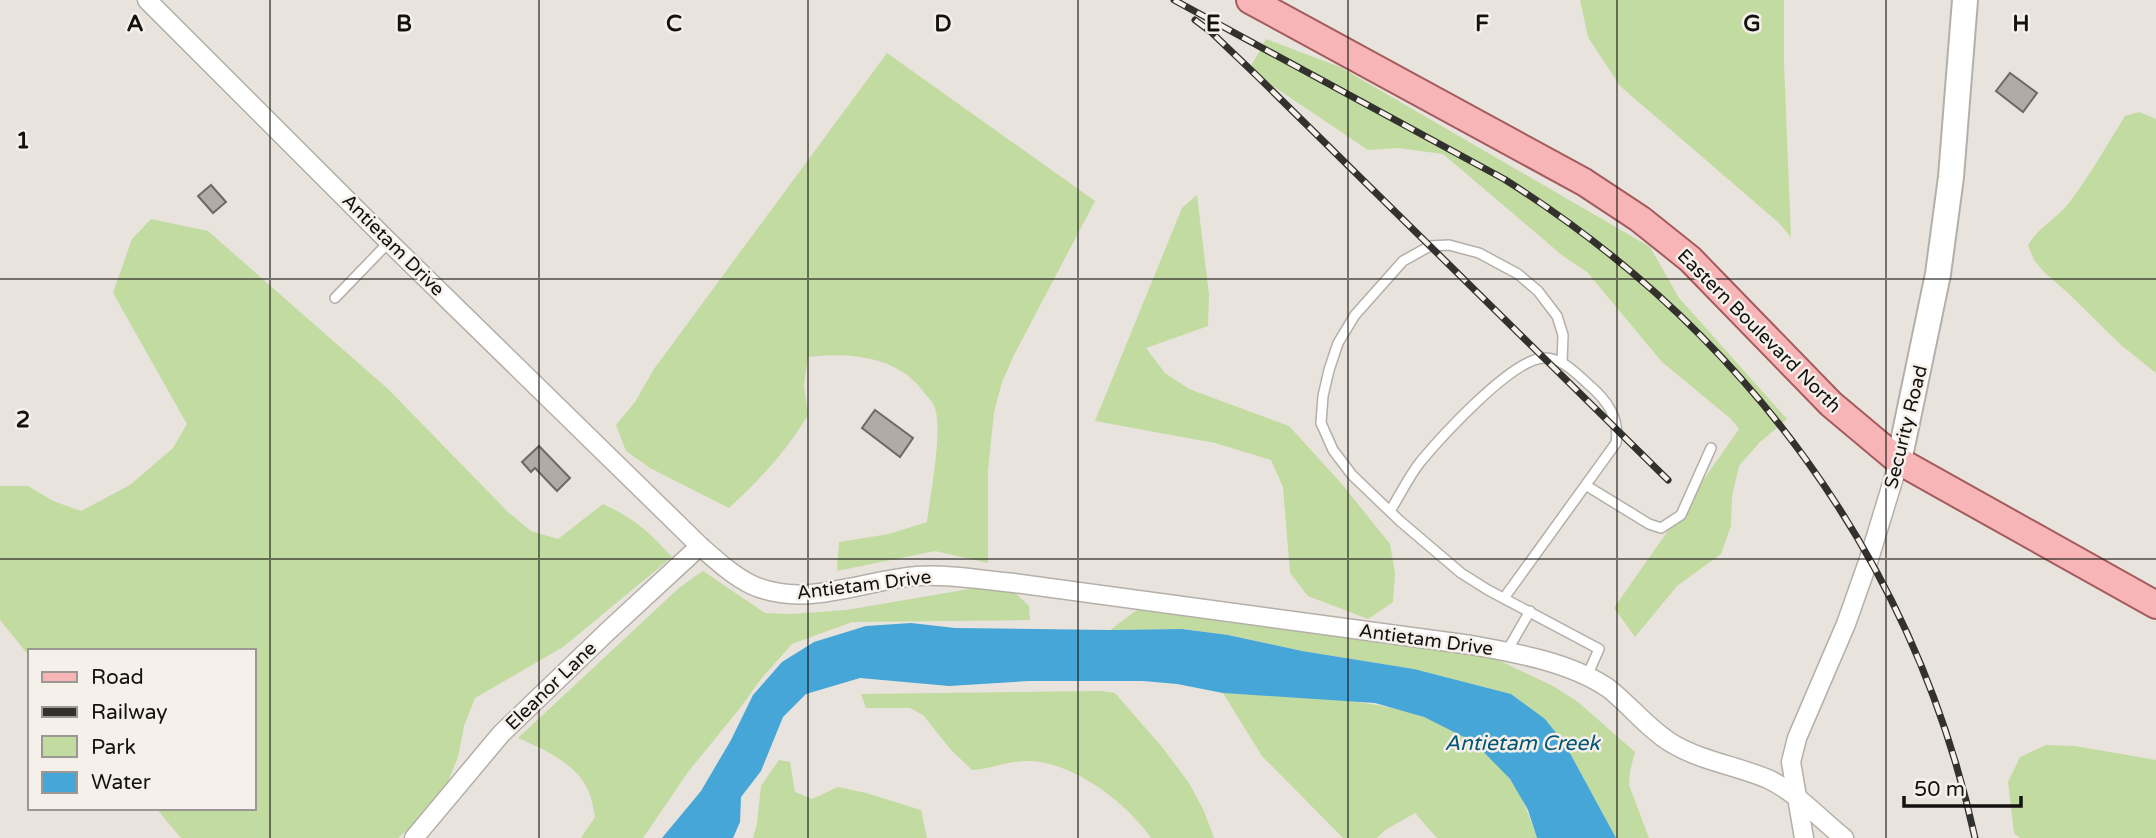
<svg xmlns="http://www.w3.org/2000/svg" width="2156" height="838" viewBox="0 0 2156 838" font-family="'Varela Round',sans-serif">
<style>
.green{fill:#c2dba0}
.water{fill:#45a6d7}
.building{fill:#b0aca5;stroke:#6d6963;stroke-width:2}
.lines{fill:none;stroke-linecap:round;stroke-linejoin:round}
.lane-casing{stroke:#b4afa8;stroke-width:12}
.street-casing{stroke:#b4afa8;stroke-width:21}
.secondary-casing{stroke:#b4afa8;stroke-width:28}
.primary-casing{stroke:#a45b5d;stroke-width:30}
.lane{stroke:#fff;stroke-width:9}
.street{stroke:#fff;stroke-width:18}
.secondary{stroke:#fff;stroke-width:24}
.primary{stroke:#f7b5b7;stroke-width:26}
.rail-casing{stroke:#33312e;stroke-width:7}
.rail{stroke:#f5f0e9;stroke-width:4.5;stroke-dasharray:13;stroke-linecap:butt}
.grid{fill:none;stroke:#141210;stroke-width:2;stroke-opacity:0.55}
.labels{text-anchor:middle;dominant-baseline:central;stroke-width:5;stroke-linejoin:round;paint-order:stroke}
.street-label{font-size:19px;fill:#141210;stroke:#f5f0e9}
.water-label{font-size:21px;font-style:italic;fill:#055577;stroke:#f5f0e9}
.grid-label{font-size:23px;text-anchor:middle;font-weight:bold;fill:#141210;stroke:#f5f0e9;stroke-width:5;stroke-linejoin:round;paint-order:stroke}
</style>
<rect width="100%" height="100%" fill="#e8e3dc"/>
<!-- green -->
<g class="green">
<path d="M1580,0H1784V64L1791,237L1779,223L1620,86L1588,37Z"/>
<path d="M1266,39L1340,67L1650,247L1679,298L1787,419L1759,443L1739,466L1732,496L1731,526L1721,554L1677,586L1635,637L1614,608L1739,429L1731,419L1662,362L1587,272L1563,256L1443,154L1398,148L1368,150L1249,70Z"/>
<path d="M887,53L1095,201L1014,355L1002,382L994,412L988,471V563L935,551L837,571L839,542L889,534L927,522C930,497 943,430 935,408C934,404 929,398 926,395C900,356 850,352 808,357L804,385L808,415C787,450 759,481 729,508L650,468L626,451L616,425L635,402L654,369Z"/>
<path d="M2139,112L2156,119V373L2121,345L2068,293L2044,272L2034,260L2028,245C2038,228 2056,219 2069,203C2090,175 2107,145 2125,116Z"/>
<path d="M1197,195L1209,295L1208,326L1146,348L1165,373L1189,389L1289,426L1341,483L1390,544L1395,573L1393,602L1368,619L1308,596L1290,573L1283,487L1271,460L1215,443L1095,421L1182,208Z"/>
<path d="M151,219L208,231L388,389L508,512L531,531L558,539L603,504C635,519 648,531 672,557L563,647L475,698L464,726L458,757L447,784L429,811L398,838H181L156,808H254V651H30V657L0,620V486H28L53,501L81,511L130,485L173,448L187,424L113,293L132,239Z"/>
<path d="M703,571L765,613L790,614L846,610L1005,583L1029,606L1030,620L852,622L792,644L761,679L740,708L688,772L643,838H581L595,817C593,808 592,798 588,790C576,763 543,749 518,738L680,587Z"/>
<path d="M1137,610L1490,656L1553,686L1578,702L1635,752L1630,771L1629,785L1649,838H1616L1565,744L1545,719L1511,694L1414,669L1302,651L1228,635L1182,629L1110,630Z"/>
<path d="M1101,691L1115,693L1162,747L1189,783L1204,811L1214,838H1151C1127,803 1075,763 1030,761C1009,760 992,769 972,770L951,750L923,715L910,708H866L861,694Z"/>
<path d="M1223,693C1320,700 1446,690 1510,780C1523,797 1530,818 1537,838H1437L1415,813L1385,830L1377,838H1343L1262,756Z"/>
<path d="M2046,745L2075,746L2156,760V838H2020L2014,833L2008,782L2020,757Z"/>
<path d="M779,760L790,762L795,792L812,799L838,787L866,793L921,810L927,838H753L757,824L761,786Z"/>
</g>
<!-- water -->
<path class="water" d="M911,623L955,628L1110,630L1182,629L1228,635L1302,651L1414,669L1511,694L1545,719L1565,744L1616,838H1537L1528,810L1510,779L1474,742L1424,717L1375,703L1223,693L1177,684L1143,681H1029L949,686L860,678L806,694L783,717L761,771L741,797L740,822L733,838H662L701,791L731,740L753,695L782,662L814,642L866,626Z"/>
<!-- building -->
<g class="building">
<path d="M2010,73L2037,93L2023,112L1996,91Z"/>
<path d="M211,185L226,202L213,213L198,196Z"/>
<path d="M875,410L913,438L900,457L862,428Z"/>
<path d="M539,446L570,478L557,491L535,468L531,472L522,462Z"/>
</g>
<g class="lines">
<defs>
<g id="lane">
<path d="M335,298L389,242"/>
<path d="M1562,363L1563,335L1557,316L1538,291L1518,274L1479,253L1449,245L1430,246L1403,261L1355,315L1338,343L1329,370L1323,396L1321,423L1333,450L1352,475L1400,521L1461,573L1488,590L1599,649L1587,676"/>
<path d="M1587,486L1649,524L1661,528L1681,515L1711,448"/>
<path d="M1390,511C1400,495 1409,476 1421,461C1442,436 1511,360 1543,358C1561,357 1576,373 1588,384C1607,400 1620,418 1616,443L1504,598"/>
<path d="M1507,651L1530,611"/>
</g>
<g id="street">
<path d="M147,0L389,242L700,546C716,560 733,576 752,585C805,609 863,580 917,576C949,574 982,580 1014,583L1471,645C1516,653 1569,662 1608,688C1630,705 1649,730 1673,744C1702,761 1737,766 1768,779C1796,792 1820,819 1844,838"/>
<path d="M414,838L501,734L608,631L700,546"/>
<path d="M1804,838L1791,762L1797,738L1846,624L1869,559L1899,461"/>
</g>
<path id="secondary" d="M1899,461L1938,274L1951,177L1965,0"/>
<path id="primary" d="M1250,0L1584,182L1640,219L1690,259L1831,404L1899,461L2156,605"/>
</defs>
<!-- lane casing -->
<use href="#lane" class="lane-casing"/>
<!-- street casing -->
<use href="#street" class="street-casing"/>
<!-- secondary casing -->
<use href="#secondary" class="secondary-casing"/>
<!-- primary casing -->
<use href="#primary" class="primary-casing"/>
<!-- lane -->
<use href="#lane" class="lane"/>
<!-- street -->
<use href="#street" class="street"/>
<!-- secondary -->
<use href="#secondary" class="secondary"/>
<!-- primary -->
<use href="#primary" class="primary"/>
<defs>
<g id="rail">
<path d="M1174,0L1504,179C1744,330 1914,559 1975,838"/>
<path d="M1195,20L1211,32L1254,73L1668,480"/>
</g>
</defs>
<!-- rail casing -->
<use href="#rail" class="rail-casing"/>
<!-- rail -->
<use href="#rail" class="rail"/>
</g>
<!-- grid -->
<path class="grid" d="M270,0V838M539,0V838M808,0V838M1078,0V838M1348,0V838M1617,0V838M1886,0V838M0,279H2156M0,559H2156"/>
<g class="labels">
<!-- street labels -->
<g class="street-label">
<text transform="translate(393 245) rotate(45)">Antietam Drive</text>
<text transform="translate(1759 331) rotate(45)">Eastern Boulevard North</text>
<text transform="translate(1906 427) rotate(-76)">Security Road</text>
<text transform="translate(864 585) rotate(-7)">Antietam Drive</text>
<text transform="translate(1426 640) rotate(8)">Antietam Drive</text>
<text transform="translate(551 686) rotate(-44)">Eleanor Lane</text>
</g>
<!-- water labels -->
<g class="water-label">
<text x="1522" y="743">Antietam Creek</text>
</g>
</g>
<g class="grid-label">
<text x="135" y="31">A</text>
<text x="404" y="31">B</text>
<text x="674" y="31">C</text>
<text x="943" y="31">D</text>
<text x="1213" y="31">E</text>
<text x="1482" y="31">F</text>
<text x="1752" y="31">G</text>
<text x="2021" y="31">H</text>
<text x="23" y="148">1</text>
<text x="23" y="427">2</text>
</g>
<!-- legend -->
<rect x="28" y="649" width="228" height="161" fill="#f5f0e9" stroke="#9b9792" stroke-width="2"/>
<rect x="42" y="672" width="35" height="10" fill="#f7b5b7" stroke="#9b9792" stroke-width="2"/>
<text x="91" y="684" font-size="21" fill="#141210">Road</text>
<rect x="42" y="707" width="35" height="10" fill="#33312e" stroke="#9b9792" stroke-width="2"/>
<text x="91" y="719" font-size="21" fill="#141210">Railway</text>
<rect x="42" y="736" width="35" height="21" fill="#c2dba0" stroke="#9b9792" stroke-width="2"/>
<text x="91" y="754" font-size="21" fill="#141210">Park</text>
<rect x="42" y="772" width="35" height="21" fill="#45a6d7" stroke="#9b9792" stroke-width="2"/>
<text x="91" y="789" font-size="21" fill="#141210">Water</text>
<!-- scale -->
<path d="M1904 796v10h117v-10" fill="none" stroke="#141210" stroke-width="3.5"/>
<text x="1914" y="796" font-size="21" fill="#141210" stroke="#f5f0e9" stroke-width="5" paint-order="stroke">50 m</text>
</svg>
